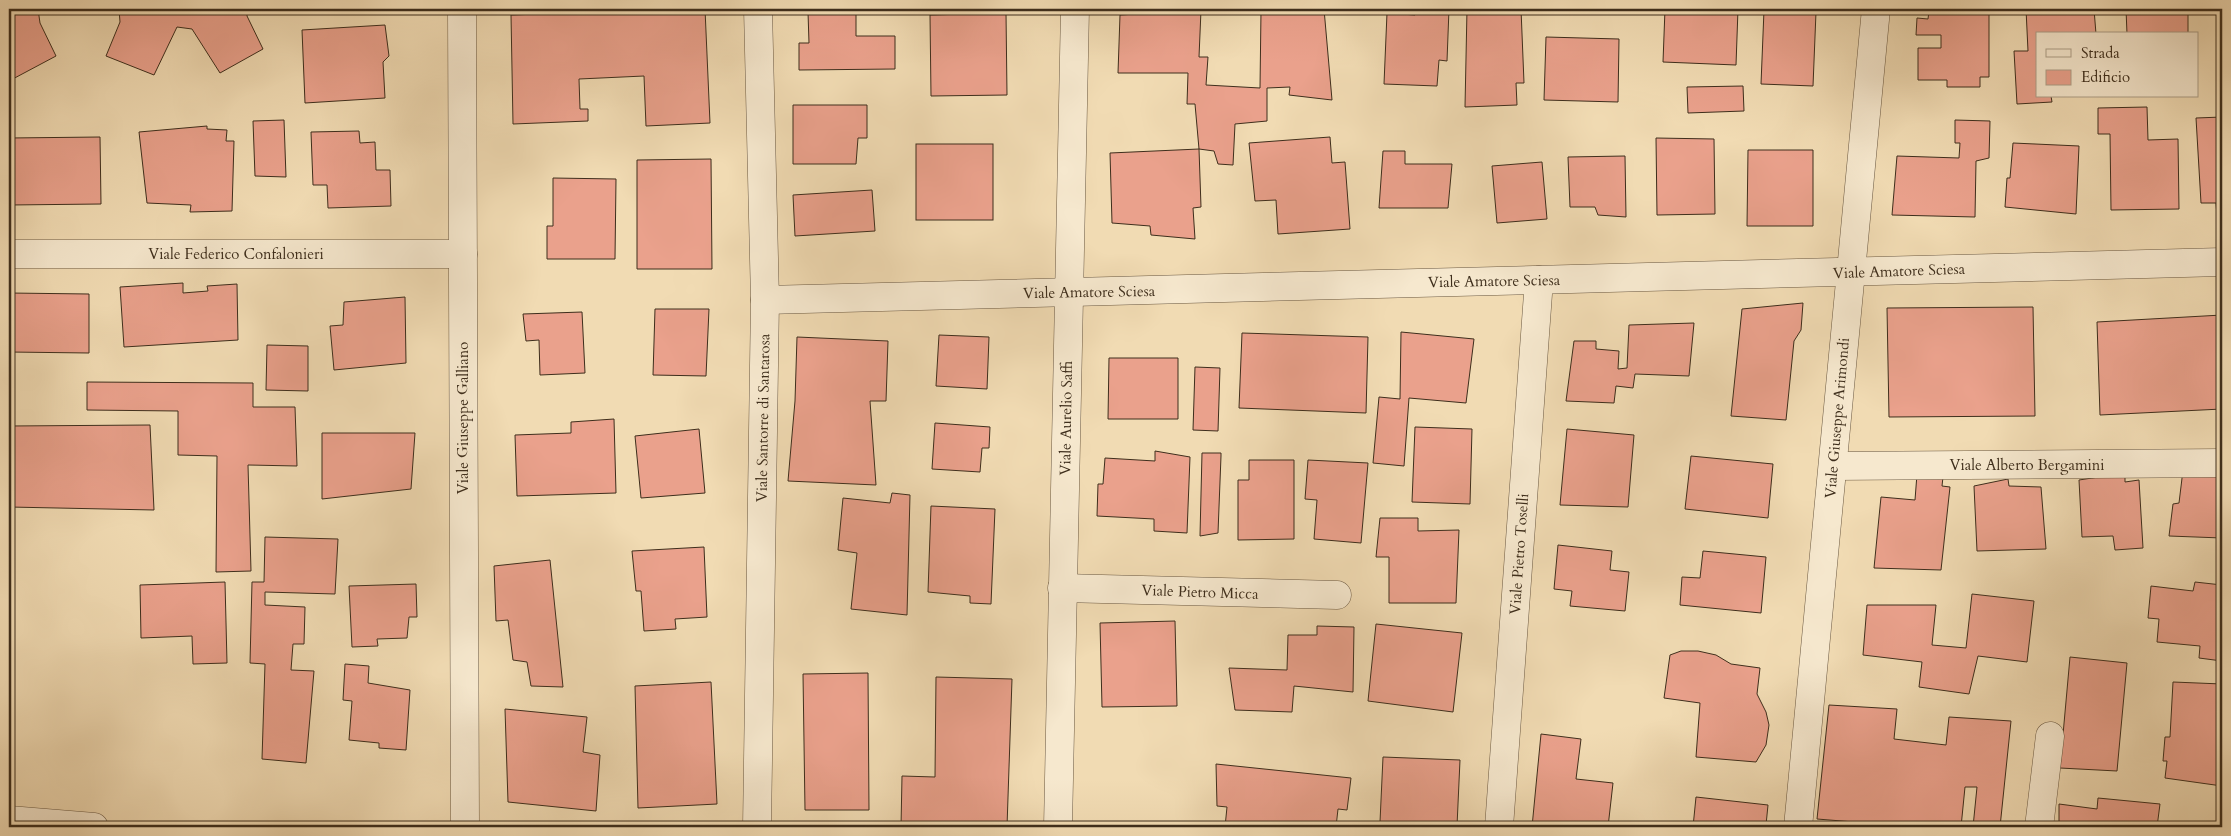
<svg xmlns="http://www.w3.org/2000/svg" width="2231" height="836" viewBox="0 0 2231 836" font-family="Cardo,serif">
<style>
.building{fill:#eaa18c;stroke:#3e2e1c}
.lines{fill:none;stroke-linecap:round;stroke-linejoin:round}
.street-casing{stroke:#6b5942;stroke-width:29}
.street{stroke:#f6e8ce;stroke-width:28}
.labels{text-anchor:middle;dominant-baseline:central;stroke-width:4;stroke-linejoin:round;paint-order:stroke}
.street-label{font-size:15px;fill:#3e2e1c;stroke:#f6e8ce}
</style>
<rect width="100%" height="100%" fill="#f1dbb3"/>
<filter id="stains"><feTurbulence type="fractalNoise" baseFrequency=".004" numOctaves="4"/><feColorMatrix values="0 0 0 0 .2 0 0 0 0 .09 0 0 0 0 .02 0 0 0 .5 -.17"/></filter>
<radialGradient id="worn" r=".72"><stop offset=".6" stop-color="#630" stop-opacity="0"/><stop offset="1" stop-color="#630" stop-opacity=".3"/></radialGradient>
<!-- building -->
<g class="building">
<path d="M9,9H38L40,23L56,56L9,81Z"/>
<path d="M119,9H247V16L263,49L220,73L192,29L177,27L154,75L106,56L120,22Z"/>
<path d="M679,9H705L710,123L646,126L644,76L579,79L580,109H588V121L513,124L511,15Z"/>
<path d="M1303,9H1324L1332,100L1289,95L1290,87L1267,88V121L1235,124L1233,165L1218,164L1214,151L1199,149L1195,104H1187L1188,73H1118L1120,15L1201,10L1199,57H1208L1206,85L1260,88L1261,11Z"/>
<path d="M1415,9H1449L1447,61L1439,60L1437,86L1384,84L1387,13L1415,15Z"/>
<path d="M1467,9H1521L1524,83H1516L1517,105L1465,107Z"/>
<path d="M1665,9H1738L1736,65L1663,62Z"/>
<path d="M1943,9H1989V77H1980V87H1947V80H1918V48H1941V35H1916L1917,18L1928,19L1929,11H1943Z"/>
<path d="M2026,9H2094L2096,34H2037V96H2051L2052,102L2017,104L2014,51H2028Z"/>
<path d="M2126,9H2188V34H2127Z"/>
<path d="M2220,9H2222V78L2221,79Z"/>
<path d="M1764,10L1816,12L1813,86L1761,84Z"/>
<path d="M808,12H856V36H895V69L799,70V43H809Z"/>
<path d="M1006,13L1007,95L931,96L930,15Z"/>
<path d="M385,25L389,56L383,62L385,98L305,103L302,30Z"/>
<path d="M1546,37L1619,39L1618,102L1544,100Z"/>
<path d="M1743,86L1744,111L1688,113L1687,87Z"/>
<path d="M793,105H867V138H858L856,164H793Z"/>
<path d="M2147,107L2148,140L2178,139L2179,209L2111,210L2110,134H2098V108Z"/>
<path d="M2222,117V216H2217L2216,203H2201L2196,118Z"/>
<path d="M284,120L286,177L255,176L253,121Z"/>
<path d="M1955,120L1990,121L1989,158L1976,161L1975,217L1892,215L1897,156L1959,158L1960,143H1955Z"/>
<path d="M207,126V129L227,130L226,141H234L232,211L190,212L191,205L147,203L139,132Z"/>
<path d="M359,131L360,143L375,142L376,170H390L391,206L328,208L327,185H313L311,132Z"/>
<path d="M100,137L101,204L9,205V138Z"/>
<path d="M1330,137L1332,163L1345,162L1350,229L1278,234L1276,200L1255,201L1249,143Z"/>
<path d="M1656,138L1714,139L1715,214L1657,215Z"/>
<path d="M2013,143L2079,146L2076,214L2005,207L2007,178H2010Z"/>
<rect x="916" y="144" width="77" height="76"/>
<path d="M1199,149L1201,207L1193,208L1195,239L1151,235L1150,226L1112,223L1110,153Z"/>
<path d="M1748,150H1813V226H1747Z"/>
<path d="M1383,151H1405V164H1452L1448,208H1379Z"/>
<path d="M1625,156L1626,217L1598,215L1595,207H1570L1568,157Z"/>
<path d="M711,159L712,269H637V160Z"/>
<path d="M1542,162L1547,219L1497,223L1492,166Z"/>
<path d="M553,178L616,179L615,259H547V226H553Z"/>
<path d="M872,190L875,231L795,236L793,195Z"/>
<path d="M183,283V293L208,291L207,286L237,284L238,340L124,347L120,287Z"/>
<path d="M9,293L89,294V353L9,352Z"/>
<path d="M405,297L406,363L334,370L330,326L343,325L344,302Z"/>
<path d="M1803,303L1801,330L1794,341L1786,420L1731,416L1742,309Z"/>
<path d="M2033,307L2035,416L1889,417L1887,308Z"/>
<path d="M655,309H709L706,376L653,375Z"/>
<path d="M582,312L585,373L540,375L539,340L526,341L523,314Z"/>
<path d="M2222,315V409L2100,415L2097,322Z"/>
<path d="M1694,323L1689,376L1635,374L1633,388L1616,386L1614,403L1566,401L1574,341H1596V349L1619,351L1618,369L1627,368L1629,325Z"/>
<path d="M1401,332L1474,339L1466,403L1409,398L1404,466L1373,463L1379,397L1400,399Z"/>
<path d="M1242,333L1368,337L1366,413L1239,408Z"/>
<path d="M939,335L989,337L987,389L936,386Z"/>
<path d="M797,337L888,341L886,401H870L876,485L788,481L795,401Z"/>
<path d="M267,345L308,346V391L266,390Z"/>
<path d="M1109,358H1178V419H1108Z"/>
<path d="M1195,367L1220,368L1218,431L1193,430Z"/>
<path d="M87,382L253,383V407H295L297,466L248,465L251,571L216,572L217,456L178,455V411L87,410Z"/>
<path d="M614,419L616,493L517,496L515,435L571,433V422Z"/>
<path d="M935,423L990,427L989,448H982L980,472L932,469Z"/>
<path d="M150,425L154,510L9,507V426Z"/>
<path d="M1415,427L1472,429L1470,504L1412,502Z"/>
<path d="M699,429L705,493L641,498L635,436Z"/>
<path d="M1567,429L1634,435L1628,507L1560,505Z"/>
<path d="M322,433H415L411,489L322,499Z"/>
<path d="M1155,451L1190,457L1187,533L1154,531V519L1097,516L1098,484H1103L1105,458L1155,461Z"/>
<path d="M1202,453H1221V456L1218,533L1200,536Z"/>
<path d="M1691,456L1773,464L1768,518L1685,509Z"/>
<path d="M1249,460H1294V539L1238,540V480H1249Z"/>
<path d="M1308,460L1368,463L1361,543L1314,539L1317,500L1305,499Z"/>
<path d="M2183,470L2222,472V538L2169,536L2173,504L2179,503Z"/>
<path d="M2125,473V482L2139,480L2143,548L2115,550L2113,536L2082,537L2079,480Z"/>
<path d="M1917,474L1943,477L1942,486L1950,487L1941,570L1874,568L1881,497L1915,500Z"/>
<path d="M2008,479L2009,486L2041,487L2046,549L1977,551L1974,486Z"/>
<path d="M892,493L910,495L907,615L851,609L857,553L838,550L843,498L890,503Z"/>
<path d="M931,506L995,509L991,604L970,603V596L928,592Z"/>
<path d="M1380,518H1418V531L1459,530L1456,603H1389V557H1376Z"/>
<path d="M265,537L338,539L335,594L265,592V605L305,607L304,644H293L291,670L314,671L306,763L262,759L265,664L250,663L252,582H264Z"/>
<path d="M1558,545L1612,551L1610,570L1629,572L1625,611L1570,606L1572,591L1554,589Z"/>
<path d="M704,547L707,617L675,619L676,629L644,631L641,591H636L632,551Z"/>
<path d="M1703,551L1766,557L1761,613L1680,605L1682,577L1700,578Z"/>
<path d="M550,560L563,687L531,686L527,662L513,660L508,620L496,621L494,566Z"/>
<path d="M225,582L227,663L193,664L192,636L141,638L140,585Z"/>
<path d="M2195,582L2222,585V661L2199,658L2200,646L2157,642L2159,619L2148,618L2151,586L2193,591Z"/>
<path d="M416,584L417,617H409L407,638L377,639L378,646L352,647L349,586Z"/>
<path d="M1972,594L2034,601L2027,662L1978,656L1969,694L1919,687L1922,662L1863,655L1867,605H1936L1932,645L1966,648Z"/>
<path d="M1175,621L1177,706L1102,707L1100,623Z"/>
<path d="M1376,624L1462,633L1453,712L1368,701Z"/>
<path d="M1317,626L1354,627L1353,692L1294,686L1292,712L1235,710L1229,668L1287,670L1288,635H1317Z"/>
<path d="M1681,651H1698L1716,655L1731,664L1760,668L1757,694L1766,712L1769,725L1766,745L1756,762L1696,757L1700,703L1664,698L1670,655Z"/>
<path d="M2070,657L2127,663L2117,771L2060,768Z"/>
<path d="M345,664L369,666L368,683L410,690L406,750L379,748V743L349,740L352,701L343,700Z"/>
<path d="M868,673L869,810H805L803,674Z"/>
<path d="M936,677L1012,679L1007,827H901L902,776L935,777Z"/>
<path d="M711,682L717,804L638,808L635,686Z"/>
<path d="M2173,682L2222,684V786L2165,778L2167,761H2163L2165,737H2170Z"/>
<path d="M1829,705L1897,709L1894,739L1946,745L1949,717L2011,721L2000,827H1973L1977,787H1965L1961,827H1916L1817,819Z"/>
<path d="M505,709L587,717L583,752L600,755L596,811L508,802Z"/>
<path d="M1541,734L1581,739L1576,779L1613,783L1608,827H1532Z"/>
<path d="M1383,757L1460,760L1457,826L1380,822Z"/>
<path d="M1216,764L1351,778L1347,810L1338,809L1336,827H1225L1227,807L1217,806Z"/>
<path d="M1696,797L1768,805L1766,825L1772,826V827H1693Z"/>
<path d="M2098,798L2160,804L2157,827H2059V804L2097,809Z"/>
</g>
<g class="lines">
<defs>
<g id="street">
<path d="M462,9L465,827"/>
<path d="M9,254H463"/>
<path d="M765,300L2222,262"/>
<path d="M1833,466L2222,463"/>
<path d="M1062,588L1337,595"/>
<path d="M9,820L94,827"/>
<path d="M757,827L765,300L758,9"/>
<path d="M1058,827L1075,9"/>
<path d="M1499,827L1539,280"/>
<path d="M1798,827L1876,9"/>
<path d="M2039,827L2050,736"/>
</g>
</defs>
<!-- street casing -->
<use href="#street" class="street-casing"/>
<!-- street -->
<use href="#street" class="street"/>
</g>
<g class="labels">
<!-- street labels -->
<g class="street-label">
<text x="236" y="254">Viale Federico Confalonieri</text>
<text transform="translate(1899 271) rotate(-2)">Viale Amatore Sciesa</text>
<text transform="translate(1494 281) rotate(-1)">Viale Amatore Sciesa</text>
<text transform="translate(1089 292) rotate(-1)">Viale Amatore Sciesa</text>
<text transform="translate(463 418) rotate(-90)">Viale Giuseppe Galliano</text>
<text transform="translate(763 418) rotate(-89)">Viale Santorre di Santarosa</text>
<text transform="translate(1066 418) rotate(-89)">Viale Aurelio Saffi</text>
<text transform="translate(1837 418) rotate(-85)">Viale Giuseppe Arimondi</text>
<text x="2027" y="465">Viale Alberto Bergamini</text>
<text transform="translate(1519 554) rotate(-86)">Viale Pietro Toselli</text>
<text transform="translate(1200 592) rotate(2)">Viale Pietro Micca</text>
</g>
</g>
<!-- margin -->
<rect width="2231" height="836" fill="none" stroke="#f1dbb3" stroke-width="30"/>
<rect x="10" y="10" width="2211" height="816" fill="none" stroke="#3e2e1c" stroke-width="2.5"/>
<rect x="15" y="15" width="2201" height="806" fill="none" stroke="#3e2e1c"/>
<!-- legend -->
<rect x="2036" y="32" width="162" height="65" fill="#f6e8ce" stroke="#ac9e87"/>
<rect x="2046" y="49" width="25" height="8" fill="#f6e8ce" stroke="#ac9e87"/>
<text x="2081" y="58" font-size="15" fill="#3e2e1c">Strada</text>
<rect x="2046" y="70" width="25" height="15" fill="#eaa18c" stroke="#ac9e87"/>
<text x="2081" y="82" font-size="15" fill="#3e2e1c">Edificio</text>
<rect width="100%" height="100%" filter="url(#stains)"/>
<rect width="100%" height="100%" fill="url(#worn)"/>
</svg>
